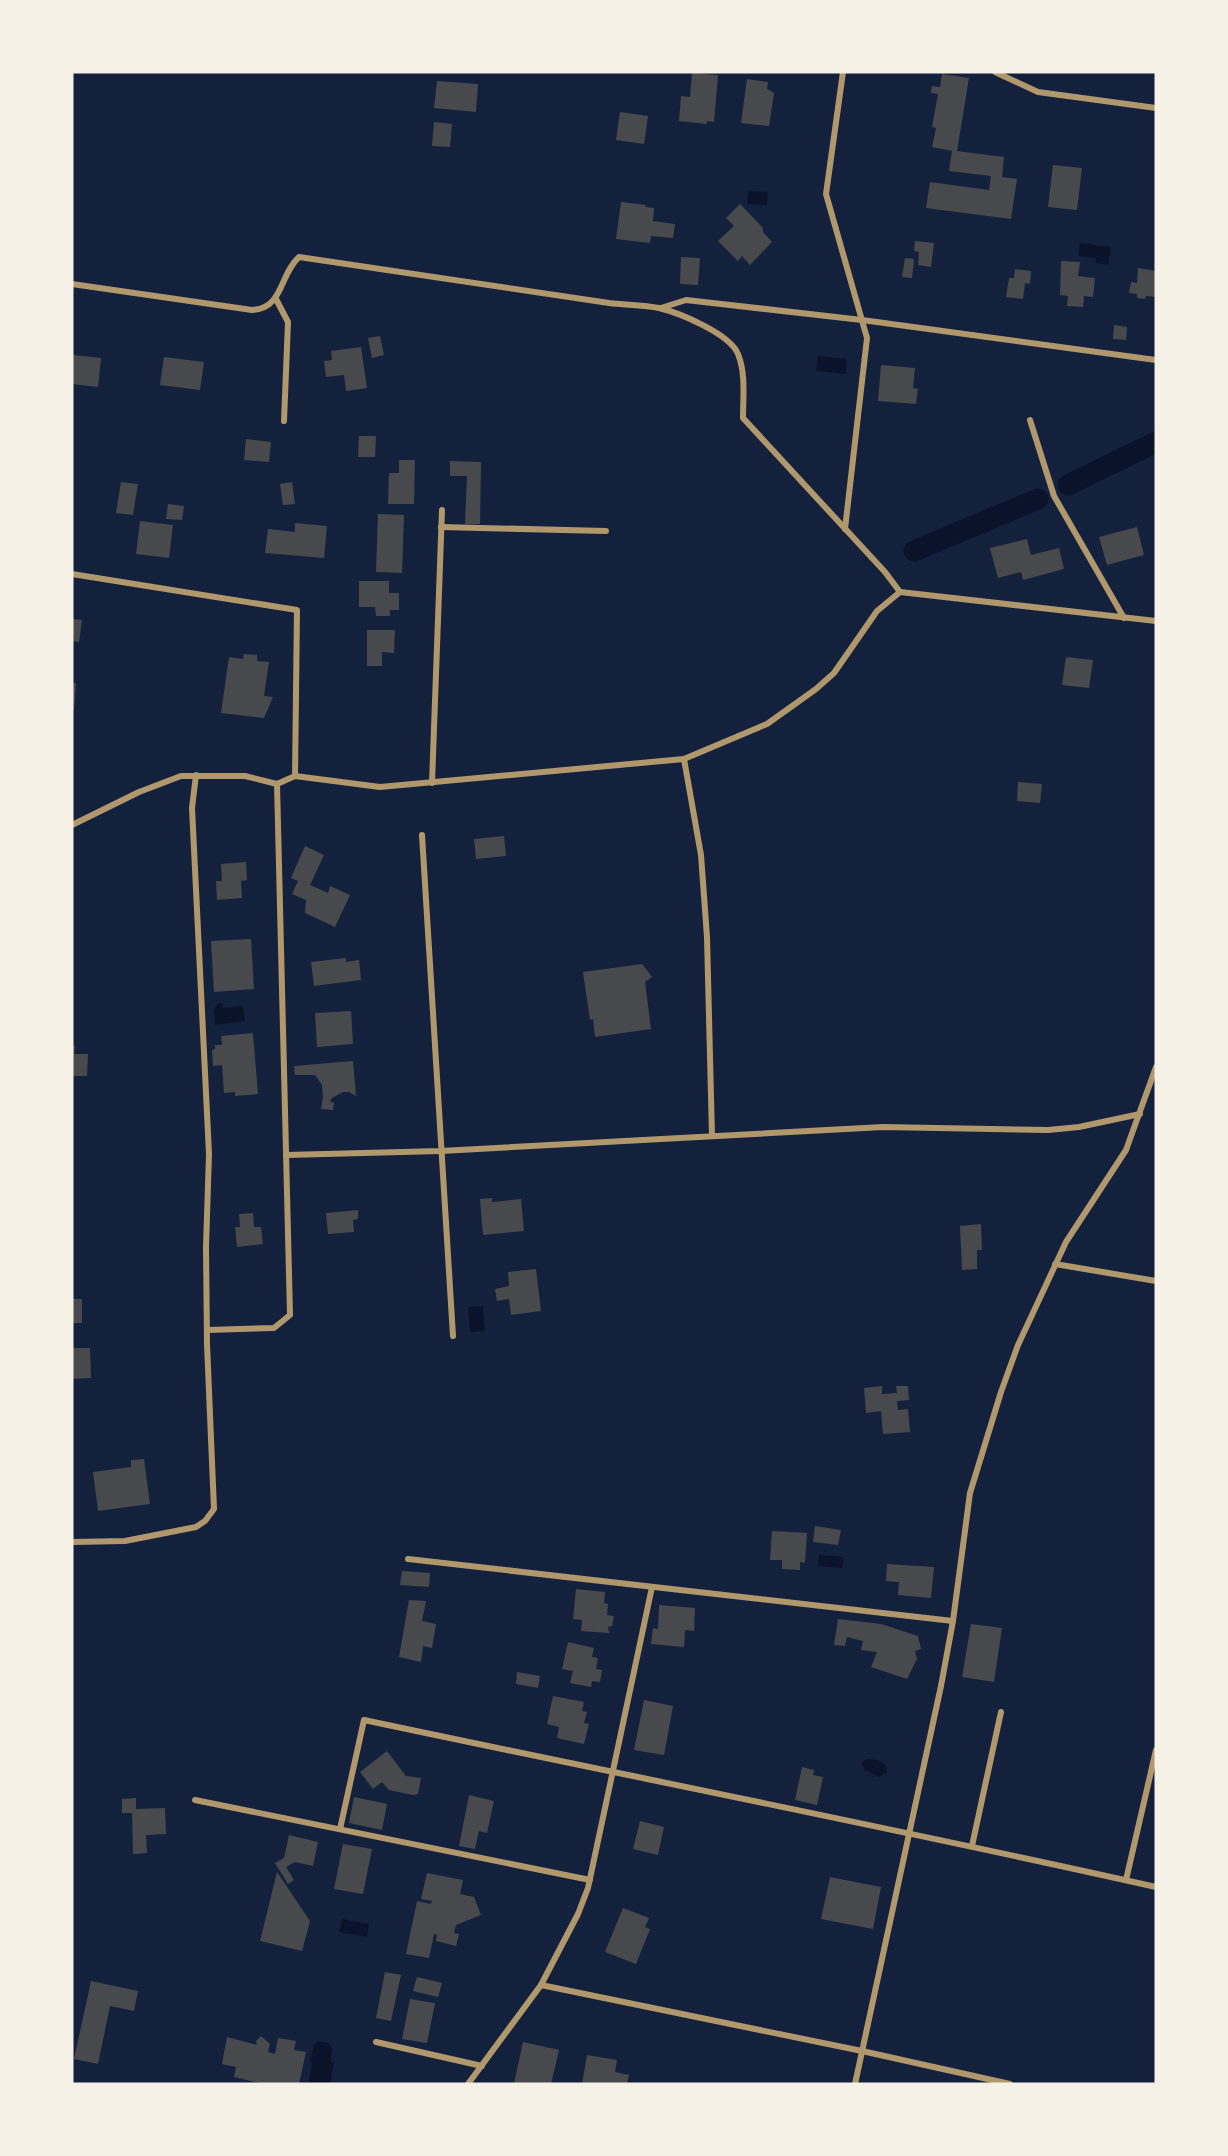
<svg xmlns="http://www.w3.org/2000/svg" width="1228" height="2156" viewBox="0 0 1228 2156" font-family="'Archivo Narrow',sans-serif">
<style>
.water{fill:#0b132b}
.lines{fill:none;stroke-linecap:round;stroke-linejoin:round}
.canal{stroke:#0b132b;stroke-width:21}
.building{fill:#48494c}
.minor{stroke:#b1986c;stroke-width:6}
</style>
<rect width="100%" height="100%" fill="#14213d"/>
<!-- water -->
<g class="water">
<path d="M748,191L768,192L767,205L747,204Z"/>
<path d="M1080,243L1111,247L1108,265L1096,263V258L1078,256Z"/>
<path d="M818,356L847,359L846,374L816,371Z"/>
<path d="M223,1003V1008L243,1006L245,1021L215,1025L214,1010L217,1004Z"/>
<path d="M483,1306L485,1331L470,1332L468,1307Z"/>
<path d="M819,1555L844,1557L842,1568L818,1566Z"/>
<path d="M867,1759C877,1760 887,1760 887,1772L879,1777L865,1770L861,1763Z"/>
<path d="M342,1919L369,1924L367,1937L339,1932Z"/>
<path d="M318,2041L328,2043L332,2048L331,2062L334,2063L330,2084H308L312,2064L310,2059L314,2045Z"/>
</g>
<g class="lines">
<!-- canal -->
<g class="canal">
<path d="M1068,485L1156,442"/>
<path d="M914,551L1038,499"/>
</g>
</g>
<!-- building -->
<g class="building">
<path d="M692,73L718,75L714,122L707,121V124L679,121L681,96L690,97Z"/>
<path d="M942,74L969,78L957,151L1004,157L1002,177L1017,179L1011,219L926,208L930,182L989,190L991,176L949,171L952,151L932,147L936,128L932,127L938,94L931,93L932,86L940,87Z"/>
<path d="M747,79L768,82L767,89L774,93L769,126L741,123Z"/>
<path d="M437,81L478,84L476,112L434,108Z"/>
<path d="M620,112L648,116L644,144L616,140Z"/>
<path d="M434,122L452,124L450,147L432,146Z"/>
<path d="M1053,165L1082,168L1077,210L1048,207Z"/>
<path d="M621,202L646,205L645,207L654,208L653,221L675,224L673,238L651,236L650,243L616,239Z"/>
<path d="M740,204L763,228V232L772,242L750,265L742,256L738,261L718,241L734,226L726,218Z"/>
<path d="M915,241L934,243L931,267L918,265L919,252L914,251Z"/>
<path d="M681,257L700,258L698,285L680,284Z"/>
<path d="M905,258L914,259L912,278L902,277Z"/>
<path d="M1061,261L1080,262L1078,276L1095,278L1093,297L1084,296L1083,307L1067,306L1068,296L1060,295Z"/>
<path d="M1138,268L1156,271V297L1146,296L1145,299L1137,298V294L1129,293L1131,282L1137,283Z"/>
<path d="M1015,269L1031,271L1030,284L1025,283L1023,299L1006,297L1009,278H1014Z"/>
<path d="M1114,325L1127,327L1126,340L1113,339Z"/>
<path d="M380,336L384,355L372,358L368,338Z"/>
<path d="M361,347L367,388L346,391L344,375L326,377L324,361L332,360L331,351Z"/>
<path d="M73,355L101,358L98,387L72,384Z"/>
<path d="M164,357L204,362L200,390L160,385Z"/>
<path d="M881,365L915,368L913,388L918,389L916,404L878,401Z"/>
<path d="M359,436H376L375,457H358Z"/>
<path d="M246,439L271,442L269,462L244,460Z"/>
<path d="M399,460H415L414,504H388L389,473H399Z"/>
<path d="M450,461L481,462L480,524H465L467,476H450Z"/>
<path d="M121,482L138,484L133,515L116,513Z"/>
<path d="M292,482L295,504L283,505L280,484Z"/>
<path d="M168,504L184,506L182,520L166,519Z"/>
<path d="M378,514L404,515L402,573L376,572Z"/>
<path d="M140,521L173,525L169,558L136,554Z"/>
<path d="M295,523L327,526L324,558L265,553L268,529L295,532Z"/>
<path d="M1137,527L1144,555L1107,565L1099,537Z"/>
<path d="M1027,539L1031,555L1059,548L1064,569L1023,580L1021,572L998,578L990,548Z"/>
<path d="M359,581H389V593H399V610H390V616H376L375,607H359Z"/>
<path d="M72,619L82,620L79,642L72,641Z"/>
<path d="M367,630H395L394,653L382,652V666H367Z"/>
<path d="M244,654L257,655V661L269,662L264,696L273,697L264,718L221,713L229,657L243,659Z"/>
<path d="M1066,657L1093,660L1089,688L1062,685Z"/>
<path d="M72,683H76L74,710H72Z"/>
<path d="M1018,782L1042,784L1040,803L1017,801Z"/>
<path d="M504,836L506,856L476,859L474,839Z"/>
<path d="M305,846L324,855L310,885L328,893L330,886L350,895L335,927L305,913L306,900L292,894L298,881L291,878Z"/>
<path d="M246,862L247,880L241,881L242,898L217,900L216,881H222L221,864Z"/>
<path d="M251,939L254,989L214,992L211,941Z"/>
<path d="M346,958V962L359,960L361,980L314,986L311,962Z"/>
<path d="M642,964L652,977L645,982L651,1029L595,1037L593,1019L590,1020L583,972Z"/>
<path d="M351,1011L353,1044L317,1047L315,1013Z"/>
<path d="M253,1033L258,1094L235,1096V1092L224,1093L222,1065L213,1066L212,1050L215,1049V1045H222L221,1036Z"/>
<path d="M72,1046H75L74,1054H88L87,1076H72Z"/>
<path d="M353,1061L356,1096L349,1092H343L332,1098L330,1101L334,1103L333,1110L321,1109L323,1097L322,1085L315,1075H295L294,1066Z"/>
<path d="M492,1198V1202L521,1199L524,1231L483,1235L480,1199Z"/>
<path d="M358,1210V1219L353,1220L354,1232L328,1234L326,1213Z"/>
<path d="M253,1213L254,1227H261L263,1244L237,1247L235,1227H240L239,1214Z"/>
<path d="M981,1224L982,1250H977V1269L962,1270L960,1226Z"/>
<path d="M536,1269L541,1311L511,1315L509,1299L497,1301L495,1289L509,1286L508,1272Z"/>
<rect x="72" y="1299" width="10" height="24"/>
<path d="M72,1348H90L91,1378L72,1379Z"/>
<path d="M882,1386V1394L897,1393L896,1386H908L909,1400L897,1401L898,1410L908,1409L910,1432L883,1434L881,1411L866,1413L864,1388Z"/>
<path d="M144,1459L150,1504L98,1511L93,1472L131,1467V1460Z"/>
<path d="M815,1526L841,1530L838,1545L813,1542Z"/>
<path d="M772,1531L807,1533L805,1563L800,1562V1570L782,1569V1560H770Z"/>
<path d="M887,1564L934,1567L931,1598L898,1595L899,1582L886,1581Z"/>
<path d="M402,1571L430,1573L429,1587L400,1585Z"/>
<path d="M576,1589L605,1592L604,1603L608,1604L607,1615L614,1616L612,1626L608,1627L609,1633L581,1631L582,1620L573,1619Z"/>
<path d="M409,1600L426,1601L422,1621L436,1624L432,1648L423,1646L421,1662L399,1657Z"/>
<path d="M659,1605L695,1608L694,1631L685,1630L684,1647L651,1644L653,1628L658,1629Z"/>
<path d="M838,1619L881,1624L918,1636L921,1649L915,1651L917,1659L907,1679L871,1667L877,1652L861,1650L863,1641L847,1637L845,1646L834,1645Z"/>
<path d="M971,1624L1002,1628L994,1682L962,1677Z"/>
<path d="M568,1642L594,1648L592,1657L598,1658L596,1669L602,1670L600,1682L592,1681L591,1687L570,1683L573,1671L562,1669Z"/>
<path d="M517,1672L540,1676L538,1688L516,1684Z"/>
<path d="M553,1696L584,1702L582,1711L587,1712L584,1723L589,1724L584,1744L557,1738L559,1727L547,1724Z"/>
<path d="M644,1700L673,1706L664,1755L634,1750Z"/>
<path d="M387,1751L406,1776L421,1778L418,1794L413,1795L389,1790L382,1782L373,1789L360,1772Z"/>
<path d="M802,1767L814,1770L813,1775L823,1777L817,1805L795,1800Z"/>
<path d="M469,1795L494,1801L487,1833L479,1831L475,1849L459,1846Z"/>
<path d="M354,1797L387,1804L382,1830L349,1823Z"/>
<path d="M136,1798V1809L165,1808L166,1834L146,1835L147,1853L133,1854L132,1813H122V1799Z"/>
<path d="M640,1821L664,1827L658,1855L633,1849Z"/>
<path d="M289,1835L318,1842L313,1866L295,1862L286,1867L294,1880L288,1884L275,1863L284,1858Z"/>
<path d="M343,1844L372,1849L363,1894L334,1889Z"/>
<path d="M277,1872L310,1921L302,1951L260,1941Z"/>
<path d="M427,1873L463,1880L460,1894L474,1897L481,1915L456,1925L454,1933L459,1934L456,1946L436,1941L437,1935L434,1934L429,1958L406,1954L417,1901L431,1904L432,1901L421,1899Z"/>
<path d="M830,1877L881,1887L873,1929L821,1919Z"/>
<path d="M623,1908L649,1918L645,1927L650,1929L636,1964L605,1952Z"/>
<path d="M385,1972L401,1975L391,2021L376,2018Z"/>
<path d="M417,1977L442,1983L438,1997L413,1991Z"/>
<path d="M91,1981L138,1991L134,2011L110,2006L98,2064L74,2059Z"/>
<path d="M410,1999L435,2003L427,2043L402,2039Z"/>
<path d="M261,2036L270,2044L268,2052L275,2054L278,2038L296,2041L294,2050L306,2052L299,2084H264L234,2077L236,2067L222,2064L227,2037L257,2045L256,2041Z"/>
<path d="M523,2042L559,2050L551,2084L514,2083Z"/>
<path d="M587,2055L617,2060L615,2072L629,2075L627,2084H582Z"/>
</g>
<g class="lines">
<!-- minor -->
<g class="minor">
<path d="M843,72L826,194L867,338L845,529"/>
<path d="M995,72L1038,92L1156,108"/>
<path d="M72,284L252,310C284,308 279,275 299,257L609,303C625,305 643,305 659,308C680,313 730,334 738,354C746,374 743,397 743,418L885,572L900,592"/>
<path d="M276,299L288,322L284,421"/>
<path d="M661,308L686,300L862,320L1156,360"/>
<path d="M1030,420L1054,496L1124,618"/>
<path d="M441,527L606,531"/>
<path d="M72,574L297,610L295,776"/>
<path d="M684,759L701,855L707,937L712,1136"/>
<path d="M432,783L442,510"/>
<path d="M72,825L139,792L181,776H245L277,784L295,776L380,787L684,759L767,724L816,689L834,673L877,611L900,592L1156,621"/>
<path d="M422,835L453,1336"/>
<path d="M286,1155L441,1151L883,1127L1048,1130L1079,1127L1140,1114"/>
<path d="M1055,1264L1156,1281"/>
<path d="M207,1330L274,1328L290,1315L277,784"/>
<path d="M72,1542L125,1541L196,1527L205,1521L214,1509L207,1344L206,1247L209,1154L192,808L196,775"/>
<path d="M408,1559L953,1621"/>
<path d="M195,1800L590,1880"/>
<path d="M340,1829L364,1720C628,1776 893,1828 1156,1887"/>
<path d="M972,1846L1001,1712"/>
<path d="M1126,1880L1156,1750"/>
<path d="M541,1985L862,2051L1010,2084"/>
<path d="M376,2042L482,2066"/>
<path d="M468,2084L541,1985L578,1914L588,1888L652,1587"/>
<path d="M855,2084L941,1686L953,1621L970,1493L1001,1392L1018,1345L1066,1242L1126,1150L1156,1067"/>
</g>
</g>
<!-- border -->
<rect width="1228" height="2156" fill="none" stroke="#f6f1e7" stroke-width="147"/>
</svg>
